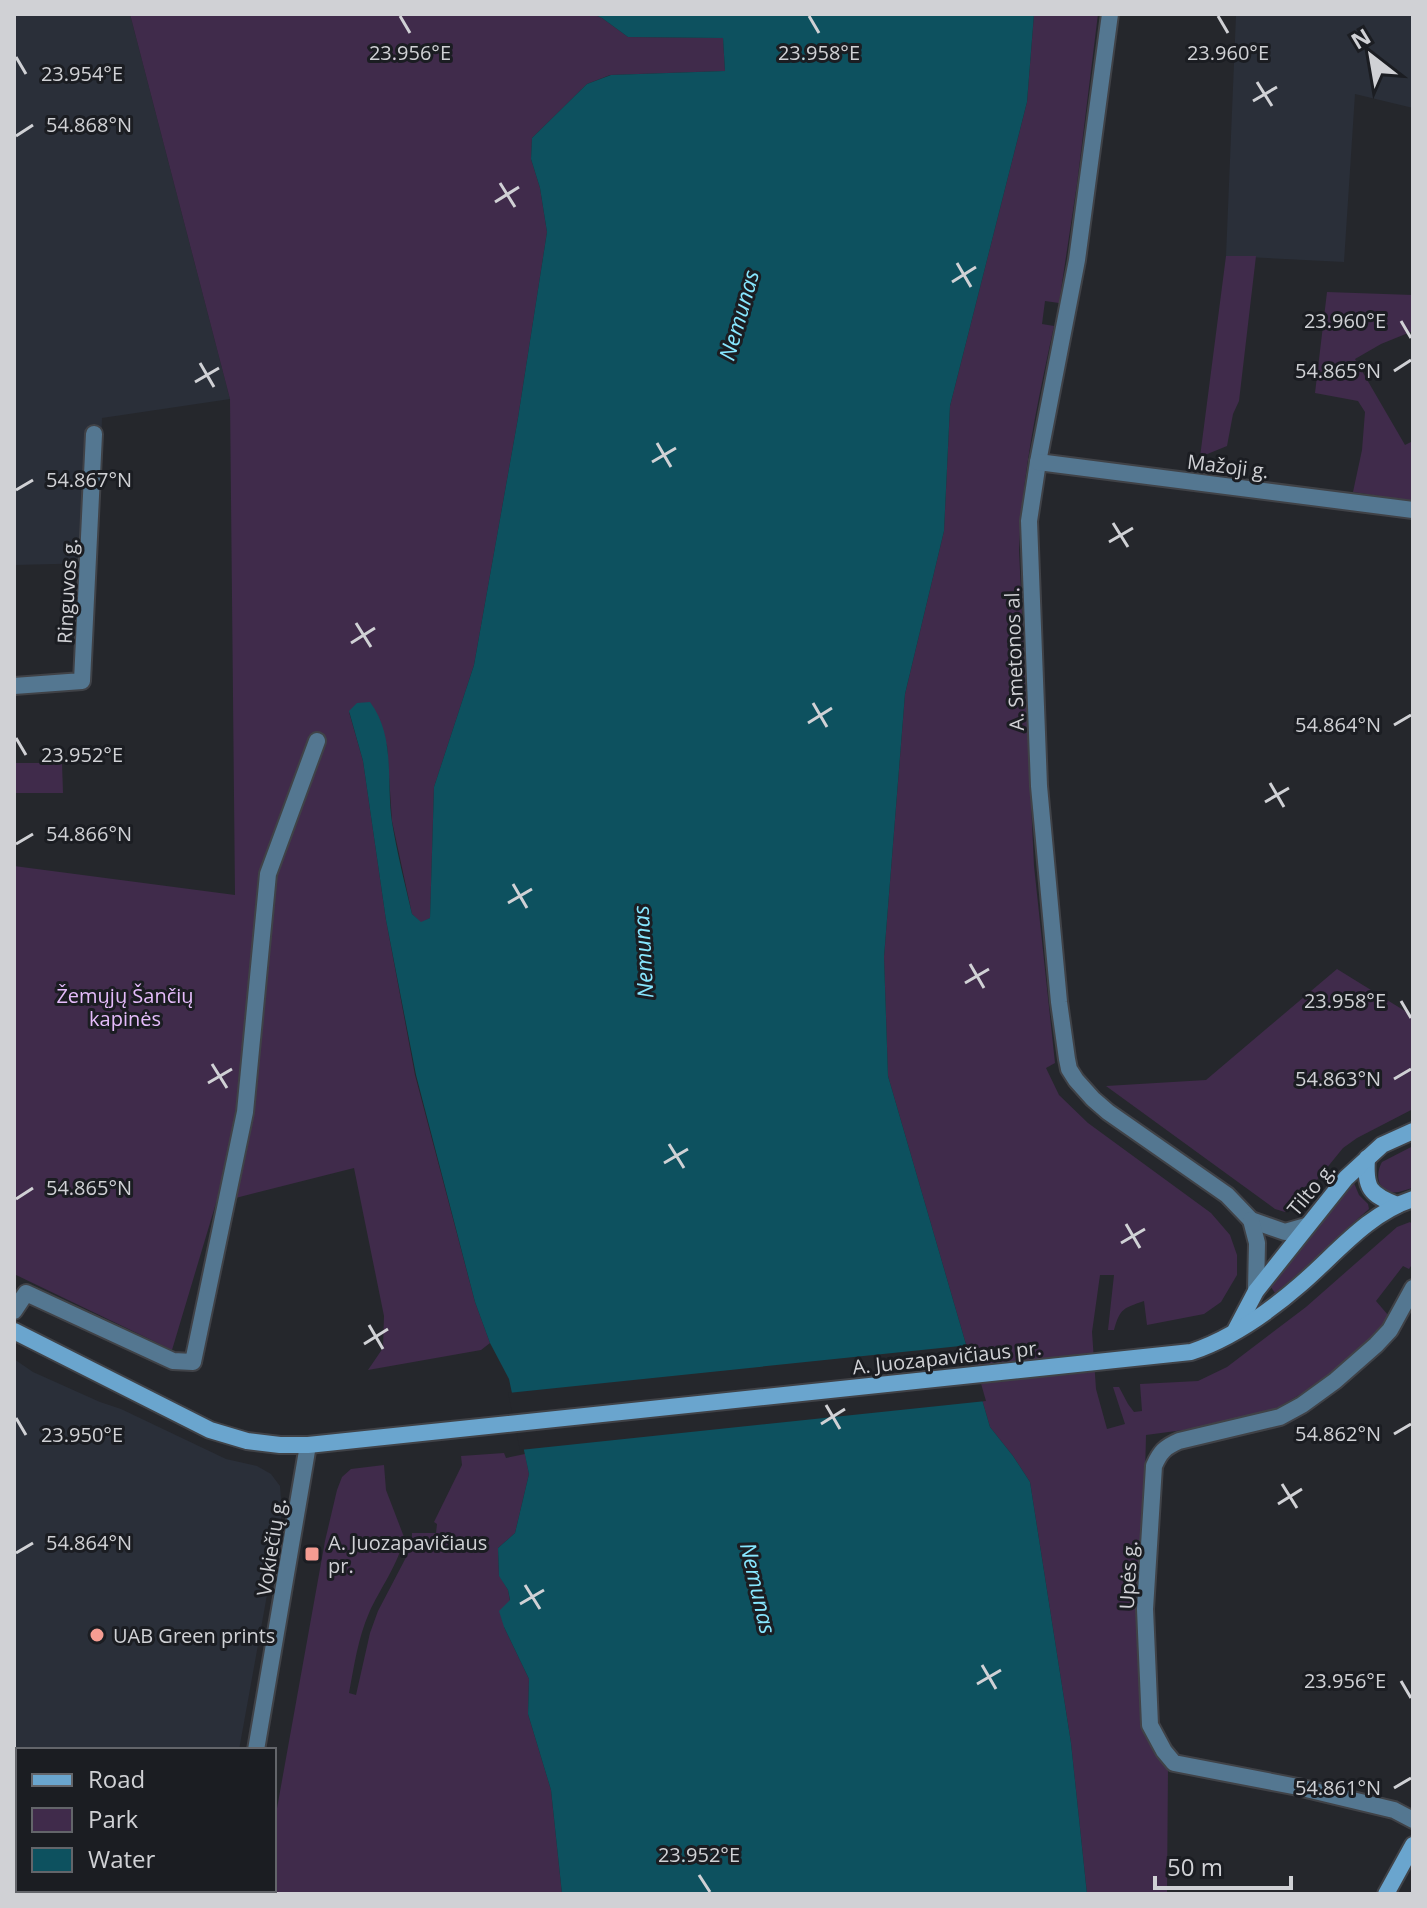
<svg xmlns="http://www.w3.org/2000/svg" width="1427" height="1908" viewBox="0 0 1427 1908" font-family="'Open Sans',sans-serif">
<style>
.built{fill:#2a2f39}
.green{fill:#402b4b}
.water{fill:#0d515f}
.pier{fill:#25272c}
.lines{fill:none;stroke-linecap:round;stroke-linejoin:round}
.minor-casing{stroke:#404247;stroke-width:20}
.tertiary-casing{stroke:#404247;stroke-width:20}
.secondary-casing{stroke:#404247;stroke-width:20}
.minor{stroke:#547791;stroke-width:16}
.tertiary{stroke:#547791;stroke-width:16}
.secondary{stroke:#6aa5ce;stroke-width:16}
.ticks{fill:none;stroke:#d0d1d5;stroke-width:3}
.poi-dot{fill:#f59c92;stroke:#1b1d22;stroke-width:3}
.labels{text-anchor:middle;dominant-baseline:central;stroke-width:6;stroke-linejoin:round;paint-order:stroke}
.street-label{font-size:20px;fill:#d0d1d5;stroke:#1b1d22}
.park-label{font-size:20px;fill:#e5bcfb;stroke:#1b1d22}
.poi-label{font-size:20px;fill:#d0d1d5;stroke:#1b1d22;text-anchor:start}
.water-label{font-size:22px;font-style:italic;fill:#87e7ff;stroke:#1b1d22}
.ticks-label{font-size:20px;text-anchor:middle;fill:#d0d1d5;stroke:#1b1d22;stroke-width:6;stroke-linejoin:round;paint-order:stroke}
</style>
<rect width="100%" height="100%" fill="#25272c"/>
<!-- built -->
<g class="built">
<path d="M14,14H130L230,399L102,418L97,563L14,565Z"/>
<path d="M1240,14H1413V108L1355,94L1344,262L1226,256L1236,15Z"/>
<path d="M14,1359L33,1372L100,1402L121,1409L226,1459L257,1466L271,1474L280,1486L282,1512L239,1750H18V1890H214L213,1894H14Z"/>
</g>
<!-- green -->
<g class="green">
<path d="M130,14H593L602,18L628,37L723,38L725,71L610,75L587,84L532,138L531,159L540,188L547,232L518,418L474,665L434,787L430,918L421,923L412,914L392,821L387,745L349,712L363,761L386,920L415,1075L475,1302L490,1343L481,1350L368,1370L383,1348L384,1316L354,1168L216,1203L172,1350L14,1274V866L235,895L230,399Z"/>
<path d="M1034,14H1098L1077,184L1059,303L1045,301L1042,324L1054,326C1038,400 1022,474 1019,550L1034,866L1055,1063L1046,1068L1059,1095L1088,1123L1211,1213L1230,1235L1237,1255V1275L1221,1302L1204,1314L1147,1325L1144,1301C1124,1308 1120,1308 1114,1330H1108L1114,1275H1100L1092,1332L1096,1389L1107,1429L1125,1424L1113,1387H1119L1128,1404L1134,1412L1142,1411L1140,1384L1198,1381L1227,1367L1306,1307L1397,1227L1410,1222L1413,1225V1263L1409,1269L1403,1266L1376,1301L1388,1315L1377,1335L1325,1380L1275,1409L1257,1417L1221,1425L1146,1435L1142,1601L1146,1721L1168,1766L1167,1894H1087L1071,1743L1030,1482L1013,1456L990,1427L888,1076L884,957L905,694L944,531L950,406L1027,102Z"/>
<path d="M1226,256H1256L1239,401L1233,414L1227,446L1200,457Z"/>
<path d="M1327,292L1413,295V331L1381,344L1355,359L1405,445L1413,441V501L1353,492L1362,450L1365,412L1358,401L1315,393Z"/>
<path d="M14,763H62L63,793H14Z"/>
<path d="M1337,969L1413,1016V1109L1357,1138L1343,1148L1295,1207L1285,1212L1275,1209L1106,1086L1206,1080Z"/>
<path d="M1413,1146V1188C1407,1189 1397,1194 1391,1192C1376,1188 1376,1173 1382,1162Z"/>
<path d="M1354,1183L1359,1195L1368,1204L1369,1209C1337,1236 1308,1267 1275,1293L1271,1287Z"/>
<path d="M504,1453L506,1458L525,1454L529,1474L515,1533L498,1548L499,1575L508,1590L510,1601L504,1627L529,1679L528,1714L551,1790L562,1894H262V1890H274V1825L325,1541L337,1490L342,1477L351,1469L384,1465L386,1490L404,1537C399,1564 380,1588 369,1613C358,1638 354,1666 349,1693L356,1695L370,1633L378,1611L412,1546V1533H436L437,1524L434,1522L462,1465L461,1456Z"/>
</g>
<!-- water -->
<path class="water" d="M593,14H1034L1027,102L950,406L944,531L905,694L884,957L888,1076L990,1427L1013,1456L1030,1482L1071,1743L1087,1894H562L551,1790L528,1714L529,1679L504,1627L499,1611L510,1600L508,1590L499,1576L498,1548L515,1533L529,1474L509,1379L490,1343L475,1302L416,1075L386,920L363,761L349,711L357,703L370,702C396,736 386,783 392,822C397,853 405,884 412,914L421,922L430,918L434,787L474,665L518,418L547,232L540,188L531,159L532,138L587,84L611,75L725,71L723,38L628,37L602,18Z"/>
<!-- pier -->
<path class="pier" d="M970,1345L986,1401L520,1450L508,1393Z"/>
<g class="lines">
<defs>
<g id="minor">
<path d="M14,686L82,681L94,434"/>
<path d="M1413,1288L1390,1330L1376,1345L1335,1381L1302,1405L1280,1417L1179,1441C1165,1447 1160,1452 1154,1466L1145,1609L1150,1725L1164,1751L1174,1763L1298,1787L1394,1810L1413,1820"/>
<path d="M14,1311L26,1293L173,1361L193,1362L245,1112L268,874L317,741"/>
<path d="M256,1750L308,1445"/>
<path d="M230,1894L231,1890"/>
</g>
<g id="tertiary">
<path d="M1110,14L1077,260L1038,462L1029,521L1039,786L1059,1002L1067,1059L1069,1069L1076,1080L1093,1099L1108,1112L1227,1195L1251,1220L1285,1232L1306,1226"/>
<path d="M1038,462L1413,510"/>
<path d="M1251,1220L1257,1243L1256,1291"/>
</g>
<g id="secondary">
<path d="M1367,1158C1365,1188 1369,1194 1397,1205"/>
<path d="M1236,1329L1256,1291L1346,1178L1382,1145L1413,1131"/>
<path d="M14,1331L210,1430L247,1441L280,1445H308L1191,1352C1230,1339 1270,1311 1301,1284C1336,1254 1367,1214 1413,1199"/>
<path d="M1386,1894L1413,1845"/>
</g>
</defs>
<!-- minor casing -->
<use href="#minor" class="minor-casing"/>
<!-- tertiary casing -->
<use href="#tertiary" class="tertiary-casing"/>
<!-- secondary casing -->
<use href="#secondary" class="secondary-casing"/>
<!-- minor -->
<use href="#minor" class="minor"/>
<!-- tertiary -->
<use href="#tertiary" class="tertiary"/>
<!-- secondary -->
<use href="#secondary" class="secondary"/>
</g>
<!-- ticks -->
<path class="ticks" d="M400,16L410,33M809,16L819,33M1218,16L1228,33M16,57L26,74M1257,82L1272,106M1253,101L1277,87M16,136L33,125M500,183L515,207M495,202L519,187M957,263L971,287M952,282L976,267M1401,321L1411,338M200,363L214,387M1394,371L1411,360M195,382L219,368M657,443L671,467M652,462L676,448M16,490L33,480M1113,523L1128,547M1109,542L1133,528M356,623L371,647M351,643L375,628M813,703L827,727M808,723L832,708M1394,725L1411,715M16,738L26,755M1270,783L1284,807M1265,802L1289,788M16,844L33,834M513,884L527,908M508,903L532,889M970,964L984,988M965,983L989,969M1401,1001L1411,1018M212,1064L227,1088M1394,1079L1411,1069M208,1083L232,1069M669,1144L684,1168M664,1163L688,1149M16,1199L33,1188M1126,1224L1140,1248M1121,1243L1145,1229M369,1325L383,1349M364,1344L388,1329M826,1405L840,1429M16,1418L26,1435M821,1424L845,1409M1394,1434L1411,1424M1282,1484L1297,1508M1278,1504L1302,1489M16,1553L33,1543M525,1585L540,1609M520,1604L544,1590M982,1665L996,1689M1401,1681L1411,1698M977,1684L1001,1670M1394,1788L1411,1778M699,1875L710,1892"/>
<!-- markers -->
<g class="poi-dot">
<rect x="304" y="1546" width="16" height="16" rx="4"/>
<circle cx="97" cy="1635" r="8"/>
</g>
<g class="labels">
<!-- street labels -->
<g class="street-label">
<text transform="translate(1228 466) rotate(7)">Mažoji g.</text>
<text transform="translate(67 591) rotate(-87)">Ringuvos g.</text>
<text transform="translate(1014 659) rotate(-92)">A. Smetonos al.</text>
<text transform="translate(1311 1189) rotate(-50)">Tilto g.</text>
<text transform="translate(947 1357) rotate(-6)">A. Juozapavičiaus pr.</text>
<text transform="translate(271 1547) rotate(-81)">Vokiečių g.</text>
<text transform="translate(1128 1575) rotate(-87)">Upės g.</text>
</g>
<!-- park labels -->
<g class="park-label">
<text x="125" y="995">Žemųjų Šančių<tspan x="125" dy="23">kapinės</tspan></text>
</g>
<!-- poi labels -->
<g class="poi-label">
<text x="328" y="1542">A. Juozapavičiaus<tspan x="328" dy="23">pr.</tspan></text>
<text x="113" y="1635">UAB Green prints</text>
</g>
<!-- water labels -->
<g class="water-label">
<text transform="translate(738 315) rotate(-74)">Nemunas</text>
<text transform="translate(642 952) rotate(-93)">Nemunas</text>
<text transform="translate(759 1588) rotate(77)">Nemunas</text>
</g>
</g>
<g class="ticks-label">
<text x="1228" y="60">23.960°E</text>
<text x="410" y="60">23.956°E</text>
<text x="819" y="60">23.958°E</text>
<text x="82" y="81">23.954°E</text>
<text x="89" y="132">54.868°N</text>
<text x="1345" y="328">23.960°E</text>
<text x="1338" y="378">54.865°N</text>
<text x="89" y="487">54.867°N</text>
<text x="1338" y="732">54.864°N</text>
<text x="82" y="762">23.952°E</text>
<text x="89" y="841">54.866°N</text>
<text x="1345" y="1008">23.958°E</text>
<text x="1338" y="1086">54.863°N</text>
<text x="89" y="1195">54.865°N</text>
<text x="1338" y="1441">54.862°N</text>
<text x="82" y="1442">23.950°E</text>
<text x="89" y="1550">54.864°N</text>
<text x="1345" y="1688">23.956°E</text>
<text x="1338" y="1795">54.861°N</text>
<text x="699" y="1862">23.952°E</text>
</g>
<!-- border -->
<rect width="1427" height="1908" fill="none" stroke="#d0d1d5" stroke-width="32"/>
<!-- legend -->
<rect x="16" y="1748" width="260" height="144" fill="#1b1d22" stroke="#63656a" stroke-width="2"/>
<rect x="32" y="1774" width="40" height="12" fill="#6aa5ce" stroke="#63656a" stroke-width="2"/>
<text x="88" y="1788" font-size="24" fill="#d0d1d5">Road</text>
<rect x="32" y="1808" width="40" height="24" fill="#402b4b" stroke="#63656a" stroke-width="2"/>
<text x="88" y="1828" font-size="24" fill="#d0d1d5">Park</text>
<rect x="32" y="1848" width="40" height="24" fill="#0d515f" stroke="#63656a" stroke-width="2"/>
<text x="88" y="1868" font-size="24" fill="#d0d1d5">Water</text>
<!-- north arrow -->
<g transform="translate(1371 56) rotate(329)" stroke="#1b1d22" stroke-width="6" paint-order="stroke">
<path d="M0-6L14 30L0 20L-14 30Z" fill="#d0d1d5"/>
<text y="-12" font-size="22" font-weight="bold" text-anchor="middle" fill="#d0d1d5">N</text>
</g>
<!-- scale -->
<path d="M1155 1876v12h136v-12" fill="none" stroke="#d0d1d5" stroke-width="4"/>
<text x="1167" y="1876" font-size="24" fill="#d0d1d5" stroke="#1b1d22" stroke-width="6" paint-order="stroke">50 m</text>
</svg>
